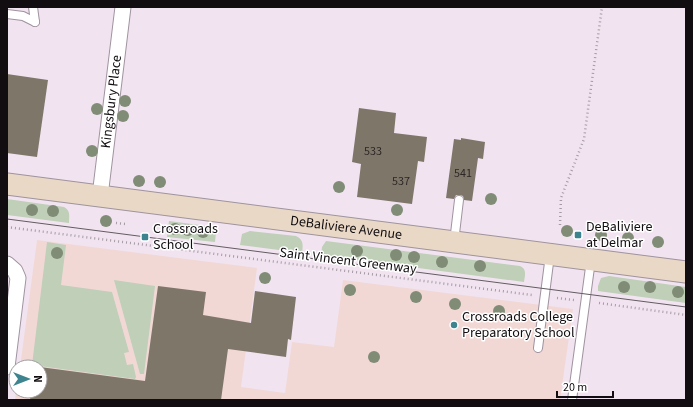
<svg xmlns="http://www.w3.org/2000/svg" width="693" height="407" viewBox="0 0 693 407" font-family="'Source Sans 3',sans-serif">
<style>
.education{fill:#f2d8d5}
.green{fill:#bfcfb8}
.building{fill:#7f766a}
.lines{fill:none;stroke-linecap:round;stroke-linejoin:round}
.lane-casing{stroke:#9f939f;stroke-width:10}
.street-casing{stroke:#9f939f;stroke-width:17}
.secondary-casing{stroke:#9f939f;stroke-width:23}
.path{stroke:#a59ba4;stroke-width:2.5;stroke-dasharray:1 3;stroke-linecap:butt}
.lane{stroke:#fff;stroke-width:8}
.street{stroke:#fff;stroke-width:15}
.secondary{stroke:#e9d8c5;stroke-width:21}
.tram{stroke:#635c62;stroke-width:1}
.tree{fill:#808c76}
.poi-dot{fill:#3e848e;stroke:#fff;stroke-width:1.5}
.labels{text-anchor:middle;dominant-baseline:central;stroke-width:3;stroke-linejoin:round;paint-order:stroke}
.number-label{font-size:12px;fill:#2c2726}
.street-label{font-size:14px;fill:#110d10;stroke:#fff}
.poi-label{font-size:14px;fill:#110d10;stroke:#fff;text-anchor:start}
</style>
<rect width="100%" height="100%" fill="#f1e4f0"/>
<!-- education -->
<path class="education" d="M37,240L257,268L241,387L285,393L292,342L334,347L343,280L573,309L560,400H15L16,391H40V367H20Z"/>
<!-- green -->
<g class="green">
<path d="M7,199L64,207C71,211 69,216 69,223L7,215Z"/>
<path d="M169,221L214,227L216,232L215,242L167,237Z"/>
<path d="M250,231L296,236C304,240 303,245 302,253L240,245L242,234Z"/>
<path d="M326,241L520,266C527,269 525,275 524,282L321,255L322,247Z"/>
<path d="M47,242L66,245L61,285L112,292L129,352L124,353L127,365L133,364L136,377L135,379L32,365Z"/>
<path d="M609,276L686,287V303L598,291V286L601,278Z"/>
<path d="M114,280L155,286L144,374H140Z"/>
</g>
<!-- building -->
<g class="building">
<path d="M7,74L48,80L37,157L7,153Z"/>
<path d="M359,108L396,113L394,133L427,137L424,162L418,161L412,204L357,197L361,164L352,162Z"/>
<path d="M461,138L485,142L483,159L478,158L472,201L464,200L463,196L460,195H456L454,199L446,198L454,139L461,140Z"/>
<path d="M158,286L206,292L203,315L251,323L255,291L296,297L291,340L288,339L286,357L228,349L221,400H30L31,391H40V367L145,381Z"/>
</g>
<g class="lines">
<defs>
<g id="lane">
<path d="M33,7L35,22"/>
<path d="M7,14L23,16L35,22"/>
<path d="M454,242L459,200"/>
<path d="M538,348L550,255"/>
<path d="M572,400L591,260"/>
</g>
<g id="street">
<path id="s1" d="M100,196L123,7"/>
<path d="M7,264L15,271L18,278L7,367"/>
</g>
<g id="secondary">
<path id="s2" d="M7,184L686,272"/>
</g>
</defs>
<!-- lane casing -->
<use href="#lane" class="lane-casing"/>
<!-- street casing -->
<use href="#street" class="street-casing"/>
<!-- secondary casing -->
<use href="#secondary" class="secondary-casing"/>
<!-- path -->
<g class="path">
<path d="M116,223L126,224"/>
<path d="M560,225L561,198L584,139L602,7"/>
<path d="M7,227L532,295"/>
<path d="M557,298L574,300"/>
<path d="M599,303L686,315"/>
</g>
<!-- lane -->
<use href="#lane" class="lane"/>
<!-- street -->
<use href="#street" class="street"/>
<!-- secondary -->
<use href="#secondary" class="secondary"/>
<!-- tram -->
<path class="tram" d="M7,219L686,307"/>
</g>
<!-- trees -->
<g class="tree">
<circle cx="125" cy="101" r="6"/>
<circle cx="97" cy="109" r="6"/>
<circle cx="123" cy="116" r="6"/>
<circle cx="92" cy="151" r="6"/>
<circle cx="139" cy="181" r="6"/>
<circle cx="160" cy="182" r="6"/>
<circle cx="339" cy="187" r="6"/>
<circle cx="491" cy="199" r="6"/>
<circle cx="32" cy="210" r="6"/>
<circle cx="397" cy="210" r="6"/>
<circle cx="53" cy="211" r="6"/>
<circle cx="106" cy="221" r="6"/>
<circle cx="175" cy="229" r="6"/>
<circle cx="188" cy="230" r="6"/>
<circle cx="567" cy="231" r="6"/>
<circle cx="203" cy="232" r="6"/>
<circle cx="601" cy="235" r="6"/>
<circle cx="628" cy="238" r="6"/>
<circle cx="658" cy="242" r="6"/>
<circle cx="357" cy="251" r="6"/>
<circle cx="57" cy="253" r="6"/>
<circle cx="396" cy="255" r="6"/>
<circle cx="414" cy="257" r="6"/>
<circle cx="442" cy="262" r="6"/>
<circle cx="480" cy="266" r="6"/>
<circle cx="265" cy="278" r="6"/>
<circle cx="624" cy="287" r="6"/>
<circle cx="650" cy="287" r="6"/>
<circle cx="350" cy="290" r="6"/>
<circle cx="678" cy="292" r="6"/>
<circle cx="416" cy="297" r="6"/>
<circle cx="455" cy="304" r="6"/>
<circle cx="499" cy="311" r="6"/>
<circle cx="374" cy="357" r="6"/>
</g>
<!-- markers -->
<g class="poi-dot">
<rect x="574" y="231" width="8" height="8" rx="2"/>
<rect x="141" y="233" width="8" height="8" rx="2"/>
<circle cx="454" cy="325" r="4"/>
</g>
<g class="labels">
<!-- number labels -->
<g class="number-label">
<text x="373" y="151">533</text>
<text x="463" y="173">541</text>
<text x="401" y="181">537</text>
</g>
<!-- street labels -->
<g class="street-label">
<text stroke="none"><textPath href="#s1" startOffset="95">Kingsbury Place</textPath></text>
<text stroke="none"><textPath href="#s2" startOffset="342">DeBaliviere Avenue</textPath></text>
<text transform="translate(348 261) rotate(7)">Saint Vincent Greenway</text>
</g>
<!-- poi labels -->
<g class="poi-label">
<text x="586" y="227">DeBaliviere<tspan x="586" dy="16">at Delmar</tspan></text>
<text x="153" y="229">Crossroads<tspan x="153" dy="16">School</tspan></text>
<text x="462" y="317">Crossroads College<tspan x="462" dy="16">Preparatory School</tspan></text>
</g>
</g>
<!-- border -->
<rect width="693" height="407" fill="none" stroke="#110d10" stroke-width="16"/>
<!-- north arrow -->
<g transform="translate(28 379) rotate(90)"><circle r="19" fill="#ffffff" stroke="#a09e9f"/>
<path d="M0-3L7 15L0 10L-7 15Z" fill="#3e848e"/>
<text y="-6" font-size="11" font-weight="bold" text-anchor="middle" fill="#110d10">N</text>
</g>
<!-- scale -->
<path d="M557 391v6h56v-6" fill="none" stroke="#110d10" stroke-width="2"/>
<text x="563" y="391" font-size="12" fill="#110d10" stroke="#ffffff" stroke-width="3" paint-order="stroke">20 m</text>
</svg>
